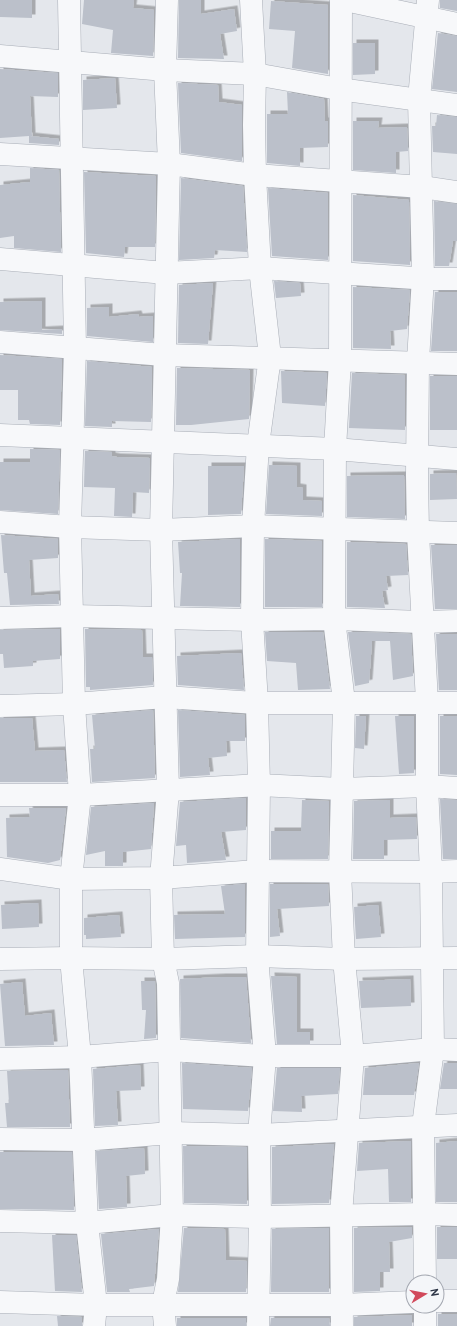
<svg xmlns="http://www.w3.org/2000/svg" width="457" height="1326" viewBox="0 0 457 1326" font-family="'PT Sans',sans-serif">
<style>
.building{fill:#bbc0ca;filter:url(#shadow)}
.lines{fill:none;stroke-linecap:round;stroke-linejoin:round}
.minor-casing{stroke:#a9aeb7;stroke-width:23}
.minor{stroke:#f7f8fa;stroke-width:22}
</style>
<defs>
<filter id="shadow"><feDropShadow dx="3.5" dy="-3.5" stdDeviation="0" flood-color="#0004"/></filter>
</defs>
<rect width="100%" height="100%" fill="#e4e7ec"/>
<!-- building -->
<g class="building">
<path d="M0,0H32V18L0,17Z"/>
<path d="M84,0H134L133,8L154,10L153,56L111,53L113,30L82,24Z"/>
<path d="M179,0H201V14L234,9L237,31L220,34L224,59L178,58Z"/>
<path d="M440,0H457V11L440,8Z"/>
<path d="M271,1L328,5V74L292,68L295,31L269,29Z"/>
<path d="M438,33L457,36V92L432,89Z"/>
<path d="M353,43H375V74L353,75Z"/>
<path d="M0,69L58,73V97L30,96L32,136H30L59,139V145L29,143V136L0,138Z"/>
<path d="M115,78L117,108L83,110V80Z"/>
<path d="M178,83L218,85L219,102L242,105V161L181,153Z"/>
<path d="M287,92L324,99L325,121H328V147L300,148V166L267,163V114H288Z"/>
<path d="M437,115L457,117V154L433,152L432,126H436Z"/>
<path d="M353,121H379L378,128L407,127L408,151L396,152V173L353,170Z"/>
<path d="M30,168L59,170L61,252L14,248V236L0,238V185L30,182Z"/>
<path d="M84,172L156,176L155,247H125L124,257L86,253Z"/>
<path d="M181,178L243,186L247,252L215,250L214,258L179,260Z"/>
<path d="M268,188L328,193V260L272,256Z"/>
<path d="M353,195L409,200L410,265L353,261Z"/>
<path d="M434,201L457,204V241H453L449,266H435Z"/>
<path d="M274,281L300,283L301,296L276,298Z"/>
<path d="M213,283L208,344L178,343L179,285Z"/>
<path d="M353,287L410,290L407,329L390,331L391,349L353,348Z"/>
<path d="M435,292H457V351H431Z"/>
<path d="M42,301V330L62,329V334L0,330V302Z"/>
<path d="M109,307V317L138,314L139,317L153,316V342L87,336V308Z"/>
<path d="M0,355L62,359L60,425L30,424L29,420H18V390H0Z"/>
<path d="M87,361L152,367L151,422L112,421V427L85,426Z"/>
<path d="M177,368L250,370L249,419L191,425H176Z"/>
<path d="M281,371L327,373L325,406L282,403Z"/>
<path d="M352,373L405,375V430L349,428Z"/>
<rect x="430" y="376" width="27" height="54"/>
<path d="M30,449L60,450L58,514L0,510V462H30Z"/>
<path d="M85,451L112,452V456L117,457L150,458L149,493L133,492L132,517L114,516L115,488L84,487Z"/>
<path d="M269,465L297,466V487L303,488V500L322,501V516L266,514Z"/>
<path d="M208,466H244L241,514L208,515Z"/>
<path d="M456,473L457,499L430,500V474Z"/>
<path d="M404,475L405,519L347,517V476Z"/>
<path d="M1,535L58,539V558L29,560L31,596L58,594L59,604L10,605L7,573H4Z"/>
<path d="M240,539V607L180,606L182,573H180L178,542Z"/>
<path d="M265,539L322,541V607H265Z"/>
<path d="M347,542L406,544L408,575L386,576L388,590L382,591L385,608L347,607Z"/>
<path d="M431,545H457V609H435Z"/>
<path d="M60,629V659L33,661V666L4,668L3,654H0V630Z"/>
<path d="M85,629L142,630L143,657H152L153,685L90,690V687H86Z"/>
<path d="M265,632H323L330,689L298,690L296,663L267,661Z"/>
<path d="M348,632L390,633V636V633L411,634L413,676L393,680L390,641H372L369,683L355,686Z"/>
<path d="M436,634H457V690H439Z"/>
<path d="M241,653L244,690L178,685L177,656Z"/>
<path d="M153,710L155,778L92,782L90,749H95L92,715Z"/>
<path d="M178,710L245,715V741H226L227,756L208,758L210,775L180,777Z"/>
<path d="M356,716H366L364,749L355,748Z"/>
<path d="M395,716H414V773L399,774Z"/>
<path d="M440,716H457V775L440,774Z"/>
<path d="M0,718H32L35,751L64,750L67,782H0Z"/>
<path d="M246,798V830L221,832L226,860L187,863L186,845L176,846L180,802Z"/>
<path d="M440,799L457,800V859H443Z"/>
<path d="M302,800L329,801L328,859H271V831H301Z"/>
<path d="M390,800V818L416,817L417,839L384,840V859H353L354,801Z"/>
<path d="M154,803L151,849L123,852V866H105V851L86,855L91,807Z"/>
<path d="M29,808H66L60,860L48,863L7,857L6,818L30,817Z"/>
<path d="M245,884V937L175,939L174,915L225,914L221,886Z"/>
<path d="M270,884H328L329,906L277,909L280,936L270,937Z"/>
<path d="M38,903L39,927L2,929L1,905Z"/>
<path d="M378,905L381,937L356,939L354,907Z"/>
<path d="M119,915L121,937L86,939V935H84V918Z"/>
<path d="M271,976L297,977V1032H310V1044H277Z"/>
<path d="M223,977H246L251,1043L181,1038L180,979Z"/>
<path d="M410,979L411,1006L361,1008L359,981Z"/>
<path d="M141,981H155L156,1038L144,1039L146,1010H142Z"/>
<path d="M22,982L25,1016L51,1013L54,1045L5,1046L0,984Z"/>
<path d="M182,1063L252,1068L248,1111L183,1109Z"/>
<path d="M419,1063L414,1095H363L365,1068Z"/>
<path d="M444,1063H457V1089H440Z"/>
<path d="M140,1065L141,1090L116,1091L118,1125L95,1126L93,1069Z"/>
<path d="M277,1068H340L338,1094L301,1096L302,1112L273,1111Z"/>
<path d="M68,1070L70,1127H7L5,1103H9L7,1071Z"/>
<path d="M411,1141V1202H389L388,1169L357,1171L359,1143Z"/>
<path d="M457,1141V1202H436V1143Z"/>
<path d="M334,1144L329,1203L272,1204V1147Z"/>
<path d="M183,1146L247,1147V1204L184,1203Z"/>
<path d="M144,1148L145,1174L126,1176L127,1207L99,1209L96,1151Z"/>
<path d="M0,1152H72L74,1210L0,1209Z"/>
<path d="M412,1227V1238L389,1242L390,1272H380V1291L354,1292V1228Z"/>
<rect x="437" y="1227" width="20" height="32"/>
<path d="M184,1228L225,1229L226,1260L247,1261L246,1292H178Z"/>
<path d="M329,1228V1292H271L272,1229Z"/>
<path d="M159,1229L154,1286L129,1289L130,1292H107L101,1234Z"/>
<path d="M52,1235H76L82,1292L55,1291Z"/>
<rect x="438" y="1314" width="19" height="12"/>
<path d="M412,1315V1326H354V1317Z"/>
<path d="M57,1316L82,1317V1326H58Z"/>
<rect x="177" y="1318" width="69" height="8"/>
<path d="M271,1318H329L330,1326H270Z"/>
</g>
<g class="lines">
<defs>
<g id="minor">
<path d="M69,0L75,348L70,527L74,704L80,795L71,879V958L80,1057L87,1223L96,1305L94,1326"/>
<path d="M251,0L255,74L254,125L255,175L260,268L270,357L258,445L253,526L252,620L257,703L259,785L257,956L265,1056L259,1135L260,1217L258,1326"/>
<path d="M341,0L340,360L335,449L334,619L344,702L340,872L344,959L353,1056L341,1215L342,1326"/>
<path d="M345,0L457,24"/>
<path d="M0,56L165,70L255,74L339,89L457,105"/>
<path d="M0,154L169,164L255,175L422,187L457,192"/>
<path d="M0,259L166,273L260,268L430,279H457"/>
<path d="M0,342L164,355L457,364"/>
<path d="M0,435L335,449L457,459"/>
<path d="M0,522L70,527L161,530L253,526L457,533"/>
<path d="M0,618L73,616L252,620L334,619L422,622L457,621"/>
<path d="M0,706L74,704L165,697L257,703H457"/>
<path d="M0,795H80L259,785L341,789L427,786L457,788"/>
<path d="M0,869L71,879L161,878L257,871L431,872L457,871"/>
<path d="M0,959L71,958L163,959L257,956L344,959L457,958"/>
<path d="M0,1059L80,1057L169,1050L265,1056H353L433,1049L457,1050"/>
<path d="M0,1139L82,1140L171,1133L259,1135L457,1125"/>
<path d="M0,1221L87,1223L172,1215L260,1217L425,1214L457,1215"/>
<path d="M425,1282L423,1126L433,1049L431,872L427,786V702L418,533L417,475L418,361L423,277L419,99L428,0"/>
<path d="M437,1301H457"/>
<path d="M0,1302L96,1305H341L413,1302"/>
<path d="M425,1306V1326"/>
<path d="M165,1326L163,1304L168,1279L172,1215L168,983L163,959L161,878L168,790L161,530L169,164L165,70L167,0"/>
</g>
</defs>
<!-- minor casing -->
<use href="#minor" class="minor-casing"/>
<!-- minor -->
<use href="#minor" class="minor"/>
</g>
<!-- north arrow -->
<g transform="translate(425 1294) rotate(80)"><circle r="19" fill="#f4f6f9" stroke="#a4a8b1"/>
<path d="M0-3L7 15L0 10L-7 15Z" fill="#d1495b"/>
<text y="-6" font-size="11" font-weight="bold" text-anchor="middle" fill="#2b3445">N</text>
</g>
</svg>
